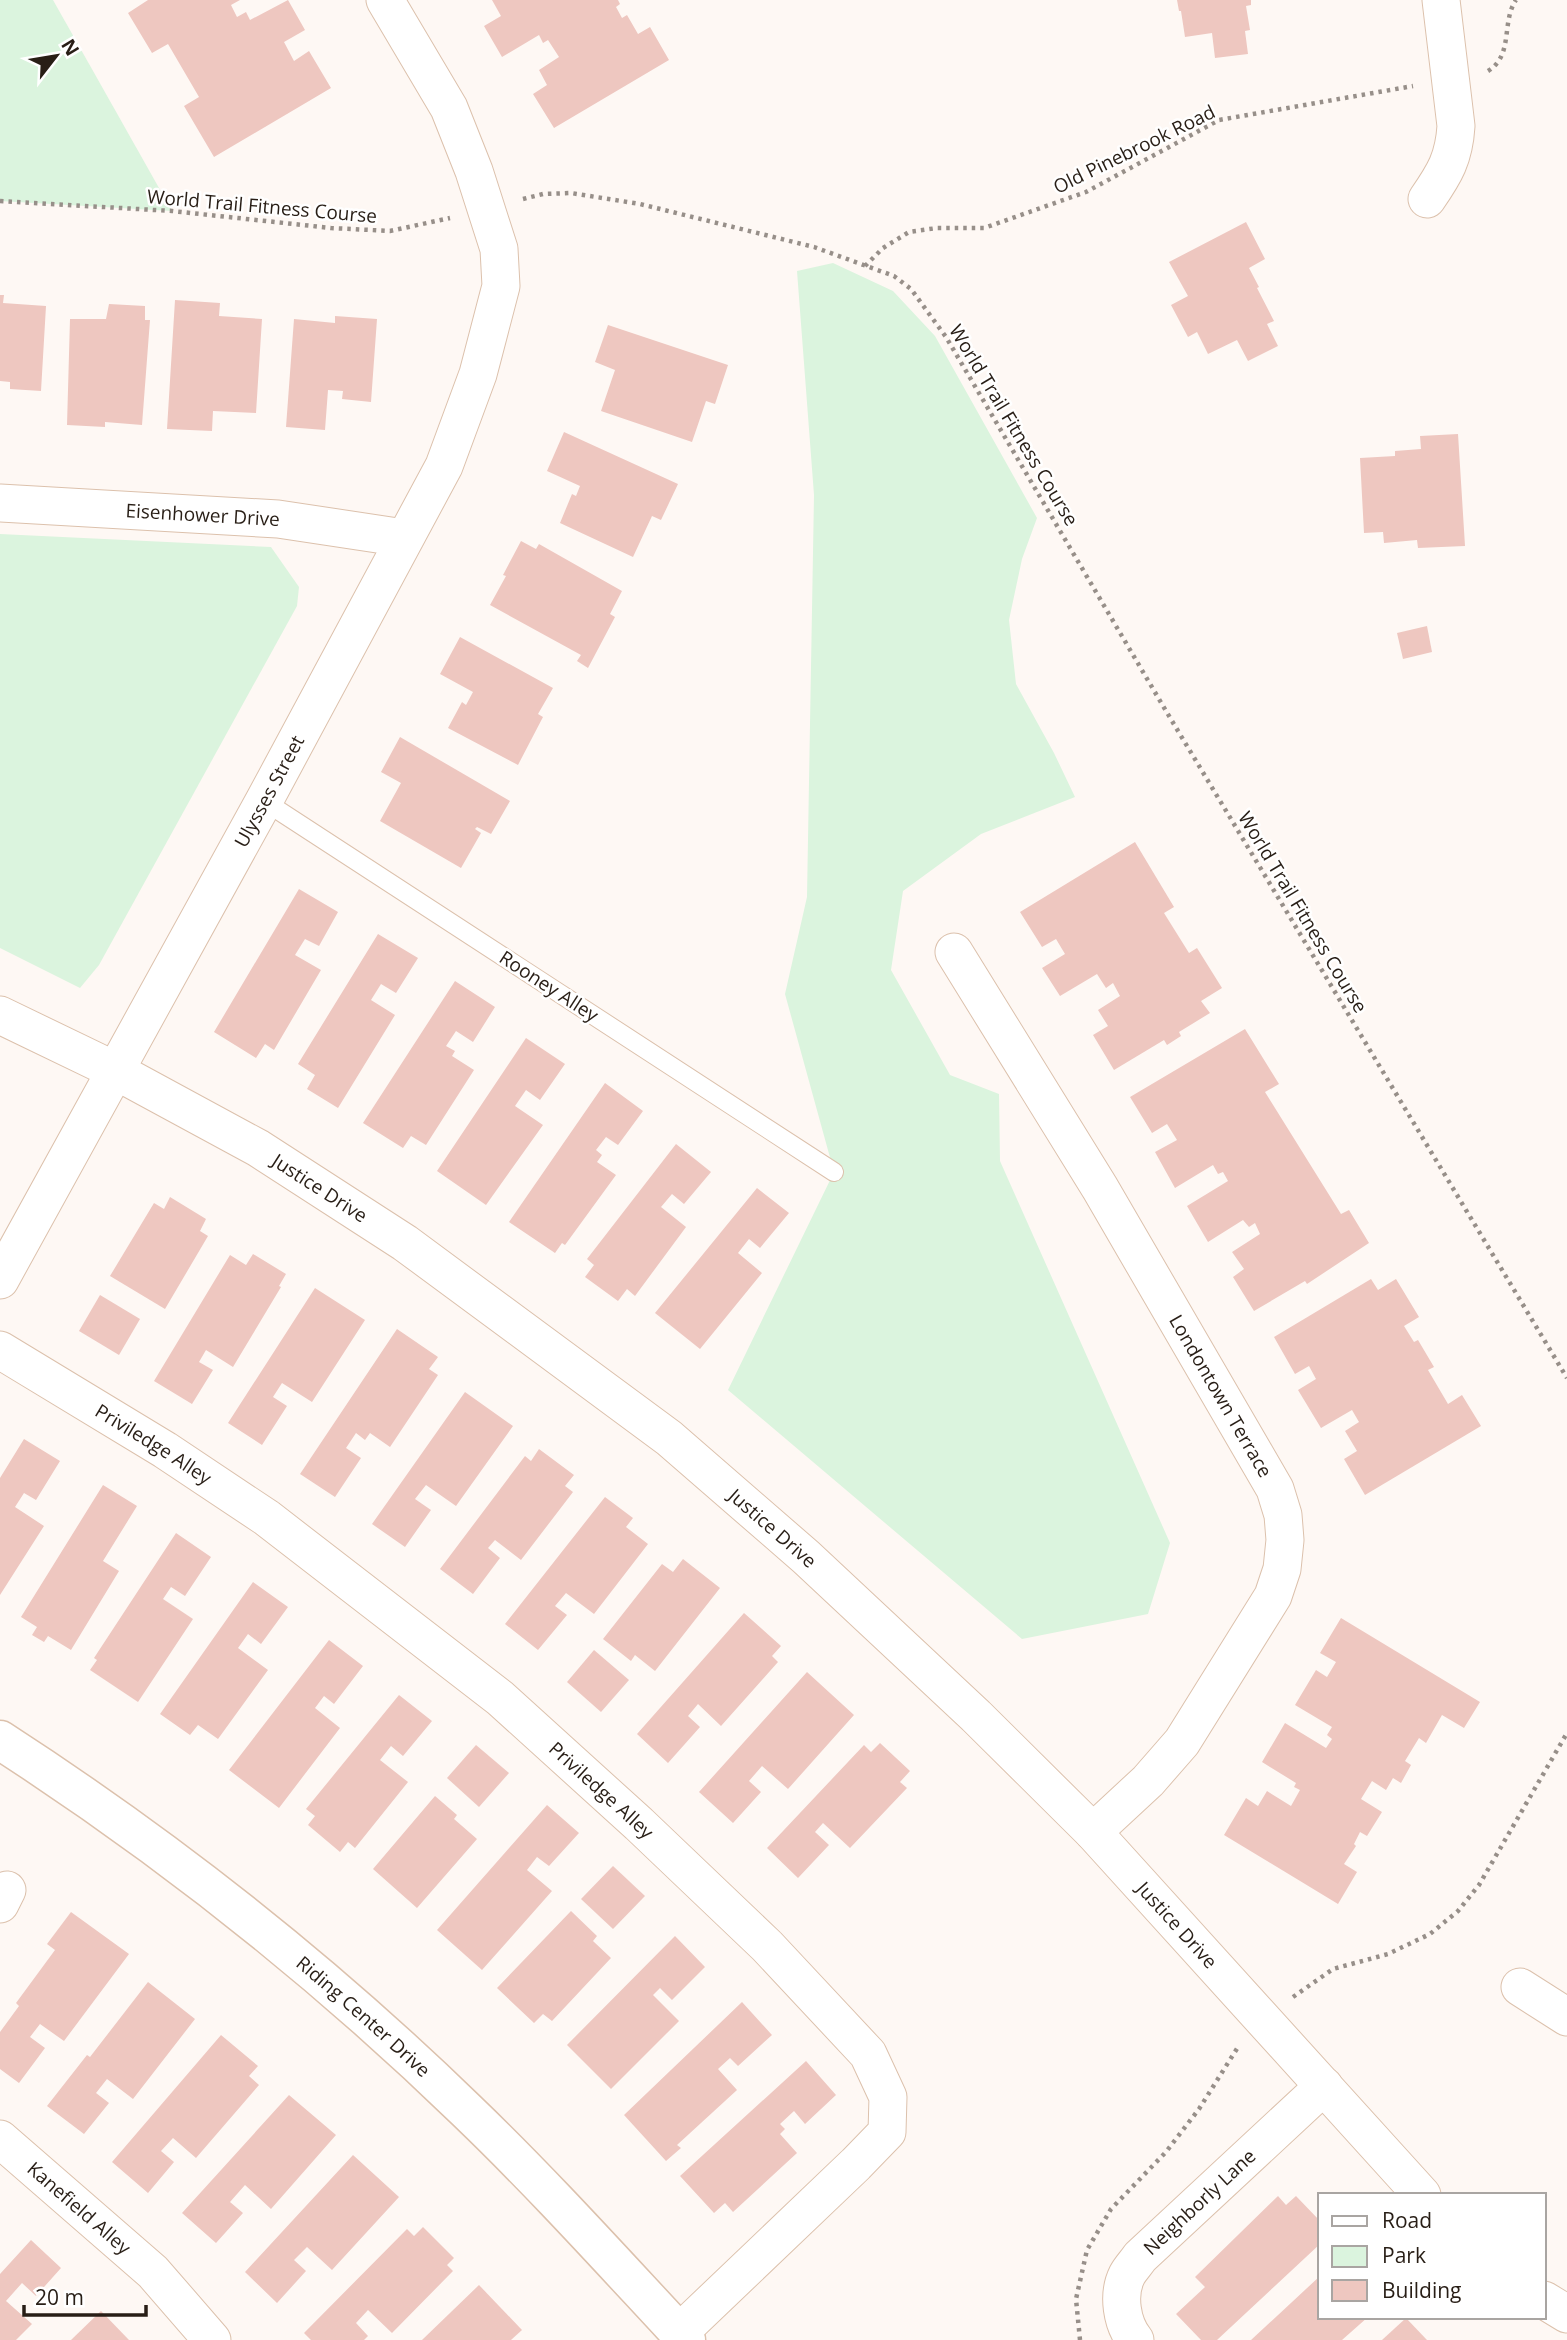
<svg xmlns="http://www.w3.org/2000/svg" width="1567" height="2340" viewBox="0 0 1567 2340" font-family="'Open Sans',sans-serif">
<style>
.green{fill:#dbf4de}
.building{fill:#eec7c0}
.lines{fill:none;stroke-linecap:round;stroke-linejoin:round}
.lane-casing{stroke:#dcc1ac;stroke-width:20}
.street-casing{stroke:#dcc1ac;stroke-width:39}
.secondary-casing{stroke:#dcc1ac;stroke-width:41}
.path{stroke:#978f89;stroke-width:4.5;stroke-dasharray:3.5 5;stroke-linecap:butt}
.lane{stroke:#fff;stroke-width:18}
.street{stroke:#fff;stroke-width:37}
.secondary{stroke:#fff;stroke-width:38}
.labels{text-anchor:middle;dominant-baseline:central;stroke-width:5;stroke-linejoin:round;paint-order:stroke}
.street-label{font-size:19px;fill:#281e16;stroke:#fff}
</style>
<rect width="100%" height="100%" fill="#fef8f4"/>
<!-- green -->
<g class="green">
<path d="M0,0H53L172,211L0,201Z"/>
<path d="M833,263L893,291L935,336L1037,518L1022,559L1009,620L1016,684L1054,753L1075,797L981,834L903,891L891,970L950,1075L999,1094L1000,1161L1170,1543L1148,1614L1022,1639L728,1390L834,1172L785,994L807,897L814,495L797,271Z"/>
<path d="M0,534L271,547L299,587L297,606L99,965L80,988L0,948Z"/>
</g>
<!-- building -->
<g class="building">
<path d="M148,0H240L231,5L237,17L246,12L250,20L288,0L305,30L284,42L294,61L309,51L331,88L214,157L184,106L199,97L168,44L152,53L128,13Z"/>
<path d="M492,0H618L620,4L616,7L622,18L627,15L638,34L650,27L669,60L554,128L533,94L547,85L539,70L559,57L548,40L543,43L539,35L502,57L484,26L501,16Z"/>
<path d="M1177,0H1251V5L1246,6L1250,30L1245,31L1248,54L1215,58L1212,33L1185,37L1181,11H1179Z"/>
<path d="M1246,222L1265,259L1249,268L1259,287L1257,288L1274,321L1267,324L1278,346L1248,361L1237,340L1208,354L1197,332L1188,337L1171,305L1188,296L1169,262Z"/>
<path d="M0,295H4L3,303L46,306L41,391L10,389V382L0,381Z"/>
<path d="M175,300L220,303L219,316L262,319L256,413L213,411L212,431L167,429Z"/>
<path d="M109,304L145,306V320H150L142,425L105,422V427L67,425L70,319H106Z"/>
<path d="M335,316L377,319L371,402L342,399L343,391L328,390L325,430L286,427L294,319L335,323Z"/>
<path d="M608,325L728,365L715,404L706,401L692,442L601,411L615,370L595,362Z"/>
<path d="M564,432L678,484L661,520L652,516L633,557L560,523L572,494L576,496L580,486L547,471Z"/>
<path d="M1458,434L1465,546L1418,548L1417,540L1384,543L1383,532L1364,533L1360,458L1395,456V451L1421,449L1420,436Z"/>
<path d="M521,541L536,549L539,544L622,591L610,614L615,617L588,668L577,661L581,655L490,605L506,576L503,575Z"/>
<path d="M1427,626L1432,652L1403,659L1397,633Z"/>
<path d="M460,637L553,688L538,714L543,717L518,765L448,728L462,702L466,705L473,692L440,674Z"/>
<path d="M400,737L510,801L491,834L477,827L475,829L481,833L461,868L380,821L401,783L381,772Z"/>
<path d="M1135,842L1174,907L1164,913L1189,953L1197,948L1222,988L1201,1001L1210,1013L1179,1032L1181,1036L1167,1045L1164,1040L1114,1070L1093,1035L1108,1026L1098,1010L1120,996L1113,983L1106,988L1097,974L1060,996L1042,968L1065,954L1056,939L1042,947L1020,912Z"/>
<path d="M299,889L338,912L319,946L305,939L295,955L321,970L274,1050L265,1044L256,1058L214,1032Z"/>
<path d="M378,934L418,958L396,993L381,984L371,1000L395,1015L338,1108L307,1089L315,1075L298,1064Z"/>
<path d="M455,981L495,1007L473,1042L456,1031L446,1046L455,1051L452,1056L474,1070L426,1145L411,1136L403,1148L363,1123Z"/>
<path d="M1245,1029L1279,1084L1265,1092L1341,1214L1349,1210L1369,1243L1307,1284L1305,1281L1254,1311L1233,1277L1244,1269L1232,1252L1260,1234L1255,1223L1249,1227L1243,1220L1208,1242L1187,1206L1228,1181L1223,1172L1218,1174L1213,1165L1175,1188L1155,1152L1177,1140L1167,1124L1152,1133L1130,1097Z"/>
<path d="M526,1038L565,1064L540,1100L526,1090L515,1106L543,1125L486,1205L437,1171Z"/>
<path d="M605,1083L643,1111L618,1145L606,1137L596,1150L602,1155L597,1162L616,1175L565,1245L562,1243L555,1253L509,1222Z"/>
<path d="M676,1144L711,1172L684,1204L672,1194L661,1207L686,1227L635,1296L627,1289L618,1301L585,1277L594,1265L587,1259Z"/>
<path d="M757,1188L789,1213L760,1248L749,1239L738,1253L762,1273L700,1349L655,1313Z"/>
<path d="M170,1197L206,1219L200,1231L208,1236L165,1309L110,1276L154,1203L164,1209Z"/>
<path d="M253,1254L286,1274L279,1286L281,1287L233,1367L206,1350L199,1362L213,1370L192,1404L154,1381L230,1255L246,1265Z"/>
<path d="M1371,1279L1378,1290L1396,1279L1419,1317L1404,1326L1414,1342L1418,1340L1434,1367L1428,1370L1448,1404L1462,1395L1481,1426L1365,1495L1344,1459L1357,1451L1345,1431L1359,1422L1352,1410L1321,1428L1298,1390L1316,1379L1309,1366L1295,1374L1274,1337Z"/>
<path d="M315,1288L365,1320L312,1402L282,1383L273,1397L287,1406L262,1445L228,1423Z"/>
<path d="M100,1295L140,1319L119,1355L79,1331Z"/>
<path d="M397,1329L438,1357L429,1369L438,1375L390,1447L370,1433L365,1440L356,1433L346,1448L361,1458L335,1497L300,1474Z"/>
<path d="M465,1392L513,1426L456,1506L426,1485L415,1499L431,1510L405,1547L372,1524Z"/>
<path d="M24,1439L60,1461L36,1500L24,1493L15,1507L44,1526L0,1595V1478Z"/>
<path d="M539,1449L574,1475L565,1486L573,1492L521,1560L495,1540L488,1548L500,1558L473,1594L440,1569L525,1456L531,1461Z"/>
<path d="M103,1485L137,1506L103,1561L119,1571L71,1650L48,1636L44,1642L32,1635L37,1627L21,1617Z"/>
<path d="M605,1497L633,1518L626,1527L648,1544L594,1614L566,1593L555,1606L567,1615L538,1650L505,1624Z"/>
<path d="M176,1533L211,1557L185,1596L171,1587L163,1599L193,1619L138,1702L90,1670L97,1660L94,1658Z"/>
<path d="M683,1559L720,1588L655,1671L635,1655L631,1661L603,1639L662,1564L673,1572Z"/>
<path d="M253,1582L288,1607L261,1644L248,1634L238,1648L268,1670L218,1739L198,1725L190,1735L160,1714Z"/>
<path d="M744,1613L781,1646L772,1656L778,1662L721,1726L698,1704L688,1716L700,1727L668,1763L637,1734Z"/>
<path d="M1341,1618L1480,1702L1464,1728L1442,1715L1426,1743L1419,1738L1405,1761L1411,1765L1401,1783L1393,1778L1386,1790L1372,1781L1361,1799L1382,1812L1367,1836L1360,1832L1354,1844L1356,1846L1344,1864L1357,1872L1338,1904L1224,1835L1246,1798L1258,1806L1267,1791L1291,1806L1300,1790L1294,1787L1296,1783L1262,1762L1285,1723L1326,1748L1332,1739L1327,1735L1332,1727L1295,1705L1316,1670L1327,1677L1336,1662L1320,1653Z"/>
<path d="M329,1640L363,1666L334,1704L324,1696L315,1708L340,1728L279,1808L229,1770Z"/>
<path d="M594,1650L629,1680L601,1712L567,1682Z"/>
<path d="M807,1672L854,1715L788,1789L762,1766L749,1781L761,1792L733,1823L699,1792Z"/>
<path d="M399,1695L432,1721L403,1756L391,1746L380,1760L408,1782L355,1848L348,1842L340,1852L308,1825L315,1816L306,1809Z"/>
<path d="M880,1743L910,1771L900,1782L907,1788L850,1848L823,1823L815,1832L829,1845L798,1878L767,1848L864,1745L871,1752Z"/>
<path d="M476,1745L509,1773L479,1807L447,1778Z"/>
<path d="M435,1796L457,1815L454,1819L477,1839L417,1908L373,1869Z"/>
<path d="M547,1805L579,1833L549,1866L537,1857L527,1870L552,1891L482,1970L437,1930Z"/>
<path d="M613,1866L645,1896L613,1929L581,1899Z"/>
<path d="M571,1911L597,1936L593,1941L611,1958L552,2021L543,2014L534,2023L497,1988Z"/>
<path d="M71,1912L129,1954L64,2041L40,2024L30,2037L45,2048L19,2083L0,2069V2032L19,2006L16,2003L55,1950L47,1944Z"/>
<path d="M675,1936L705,1967L672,2000L660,1988L653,1995L679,2021L611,2089L567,2045Z"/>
<path d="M148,1982L195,2019L133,2099L107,2079L96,2093L109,2103L84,2134L47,2106L87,2055L90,2057Z"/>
<path d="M742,2002L772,2035L738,2066L730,2058L718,2069L737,2090L677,2145L681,2148L666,2161L624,2115Z"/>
<path d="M221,2035L258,2066L249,2076L259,2085L196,2158L173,2138L161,2151L174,2162L148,2193L112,2162Z"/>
<path d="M806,2061L836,2095L805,2124L794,2111L780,2124L785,2129L780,2134L797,2153L733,2212L725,2203L714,2213L680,2176Z"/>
<path d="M289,2095L336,2135L271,2209L245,2185L230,2202L243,2213L216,2243L182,2213Z"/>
<path d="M353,2155L399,2197L332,2270L307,2247L294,2260L306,2271L277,2303L245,2272Z"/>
<path d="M1278,2196L1286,2205L1296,2196L1320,2221V2244L1217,2340H1201L1176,2314L1205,2287L1195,2277Z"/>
<path d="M423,2227L454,2258L447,2265L453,2271L392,2333L368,2310L356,2323L368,2336L364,2340H311L304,2333L407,2229L414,2236Z"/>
<path d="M31,2240L61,2268L36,2296L22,2283L6,2301L32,2324L16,2340H0V2274Z"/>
<path d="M1320,2276V2317H1368L1342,2340H1251Z"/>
<path d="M479,2285L522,2330L511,2340H422Z"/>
<path d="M101,2311L129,2340H71Z"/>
<path d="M1406,2318L1427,2340H1382Z"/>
</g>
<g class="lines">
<defs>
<path id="lane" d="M264,801L834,1172"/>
<g id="street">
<path d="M1427,199C1445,173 1454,158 1456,126L1441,0"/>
<path id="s1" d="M0,503L278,519L404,538"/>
<path id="s2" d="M954,952L1100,1188L1275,1489L1283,1515L1285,1540L1282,1569L1273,1596L1182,1742L1148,1781L1093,1832"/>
<path id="s3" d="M0,1015L114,1070L258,1148L405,1243L669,1438L806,1557L976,1716L1093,1832L1422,2195"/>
<path id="s4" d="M0,1280L264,801L444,466L478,374L501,286L499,249L474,171L449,108L385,0"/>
<path id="s5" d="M0,1350L165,1450L267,1518L500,1698L639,1824L767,1946L868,2054L888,2097L887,2132L856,2164L679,2333"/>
<path d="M0,1904L7,1890"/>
<path d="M1520,1987L1567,2017"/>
<path id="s6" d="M0,2139L153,2272L212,2340"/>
<path d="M1544,2300L1567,2314"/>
<path id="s7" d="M1135,2340C1122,2324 1117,2295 1127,2275C1130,2269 1136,2263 1140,2257L1324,2086"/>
</g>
<g id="secondary">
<path id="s8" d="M0,1740C167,1848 324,1972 467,2111C543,2184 614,2263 686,2340"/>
</g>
</defs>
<!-- lane casing -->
<use href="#lane" class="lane-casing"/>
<!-- street casing -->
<use href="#street" class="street-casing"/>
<!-- secondary casing -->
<use href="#secondary" class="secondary-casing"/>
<!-- path -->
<g class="path">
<path d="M1488,71C1514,55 1501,22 1516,0"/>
<path d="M523,199L543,194L571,193L640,204L814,247L894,276L911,289L946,337L1166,711L1567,1378"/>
<path d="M0,201L172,211L331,228L390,231L450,218"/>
<path d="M865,266L883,248L909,232L937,228H984L1086,192L1219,120L1413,86"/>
<path d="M1293,1997L1333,1969L1388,1954L1430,1934L1458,1911L1479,1885L1567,1733"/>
<path d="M1080,2340L1076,2299L1087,2250L1111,2209L1166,2152L1199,2109L1238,2047"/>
</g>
<!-- lane -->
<use href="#lane" class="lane"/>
<!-- street -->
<use href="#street" class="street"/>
<!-- secondary -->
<use href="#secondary" class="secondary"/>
</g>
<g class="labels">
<!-- street labels -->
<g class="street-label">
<text transform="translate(1134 149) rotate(-26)">Old Pinebrook Road</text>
<text transform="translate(262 206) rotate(5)">World Trail Fitness Course</text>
<text transform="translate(1014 425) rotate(59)">World Trail Fitness Course</text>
<text stroke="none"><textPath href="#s1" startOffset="203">Eisenhower Drive</textPath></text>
<text stroke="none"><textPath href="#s4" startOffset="558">Ulysses Street</textPath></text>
<text transform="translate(1303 912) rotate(59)">World Trail Fitness Course</text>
<text transform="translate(549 986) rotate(33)">Rooney Alley</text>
<text stroke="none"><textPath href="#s3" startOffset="364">Justice Drive</textPath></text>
<text stroke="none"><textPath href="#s2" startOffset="518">Londontown Terrace</textPath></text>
<text stroke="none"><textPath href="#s5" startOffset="180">Priviledge Alley</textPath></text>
<text stroke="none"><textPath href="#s3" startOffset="931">Justice Drive</textPath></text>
<text stroke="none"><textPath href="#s5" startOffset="747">Priviledge Alley</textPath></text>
<text stroke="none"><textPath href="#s3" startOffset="1498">Justice Drive</textPath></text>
<text stroke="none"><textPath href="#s8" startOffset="457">Riding Center Drive</textPath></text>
<text stroke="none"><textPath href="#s7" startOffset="172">Neighborly Lane</textPath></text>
<text stroke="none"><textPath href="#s6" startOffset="105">Kanefield Alley</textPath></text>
</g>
</g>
<!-- legend -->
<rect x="1318" y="2193" width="228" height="126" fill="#ffffff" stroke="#a9a5a2" stroke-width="2"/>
<rect x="1332" y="2216" width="35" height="10" fill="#ffffff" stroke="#a9a5a2" stroke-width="2"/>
<text x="1382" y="2228" font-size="21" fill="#281e16">Road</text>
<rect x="1332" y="2246" width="35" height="21" fill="#dbf4de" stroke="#a9a5a2" stroke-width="2"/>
<text x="1382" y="2263" font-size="21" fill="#281e16">Park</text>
<rect x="1332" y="2280" width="35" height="21" fill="#eec7c0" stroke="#a9a5a2" stroke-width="2"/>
<text x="1382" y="2298" font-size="21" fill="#281e16">Building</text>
<!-- north arrow -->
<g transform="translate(56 56) rotate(59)" stroke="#ffffff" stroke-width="5" paint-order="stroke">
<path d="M0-5L12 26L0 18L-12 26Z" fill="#281e16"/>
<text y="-10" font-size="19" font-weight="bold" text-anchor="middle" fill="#281e16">N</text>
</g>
<!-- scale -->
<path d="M24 2305v10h122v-10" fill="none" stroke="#281e16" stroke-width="3.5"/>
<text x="35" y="2305" font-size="21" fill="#281e16" stroke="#ffffff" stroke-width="5" paint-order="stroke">20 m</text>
</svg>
